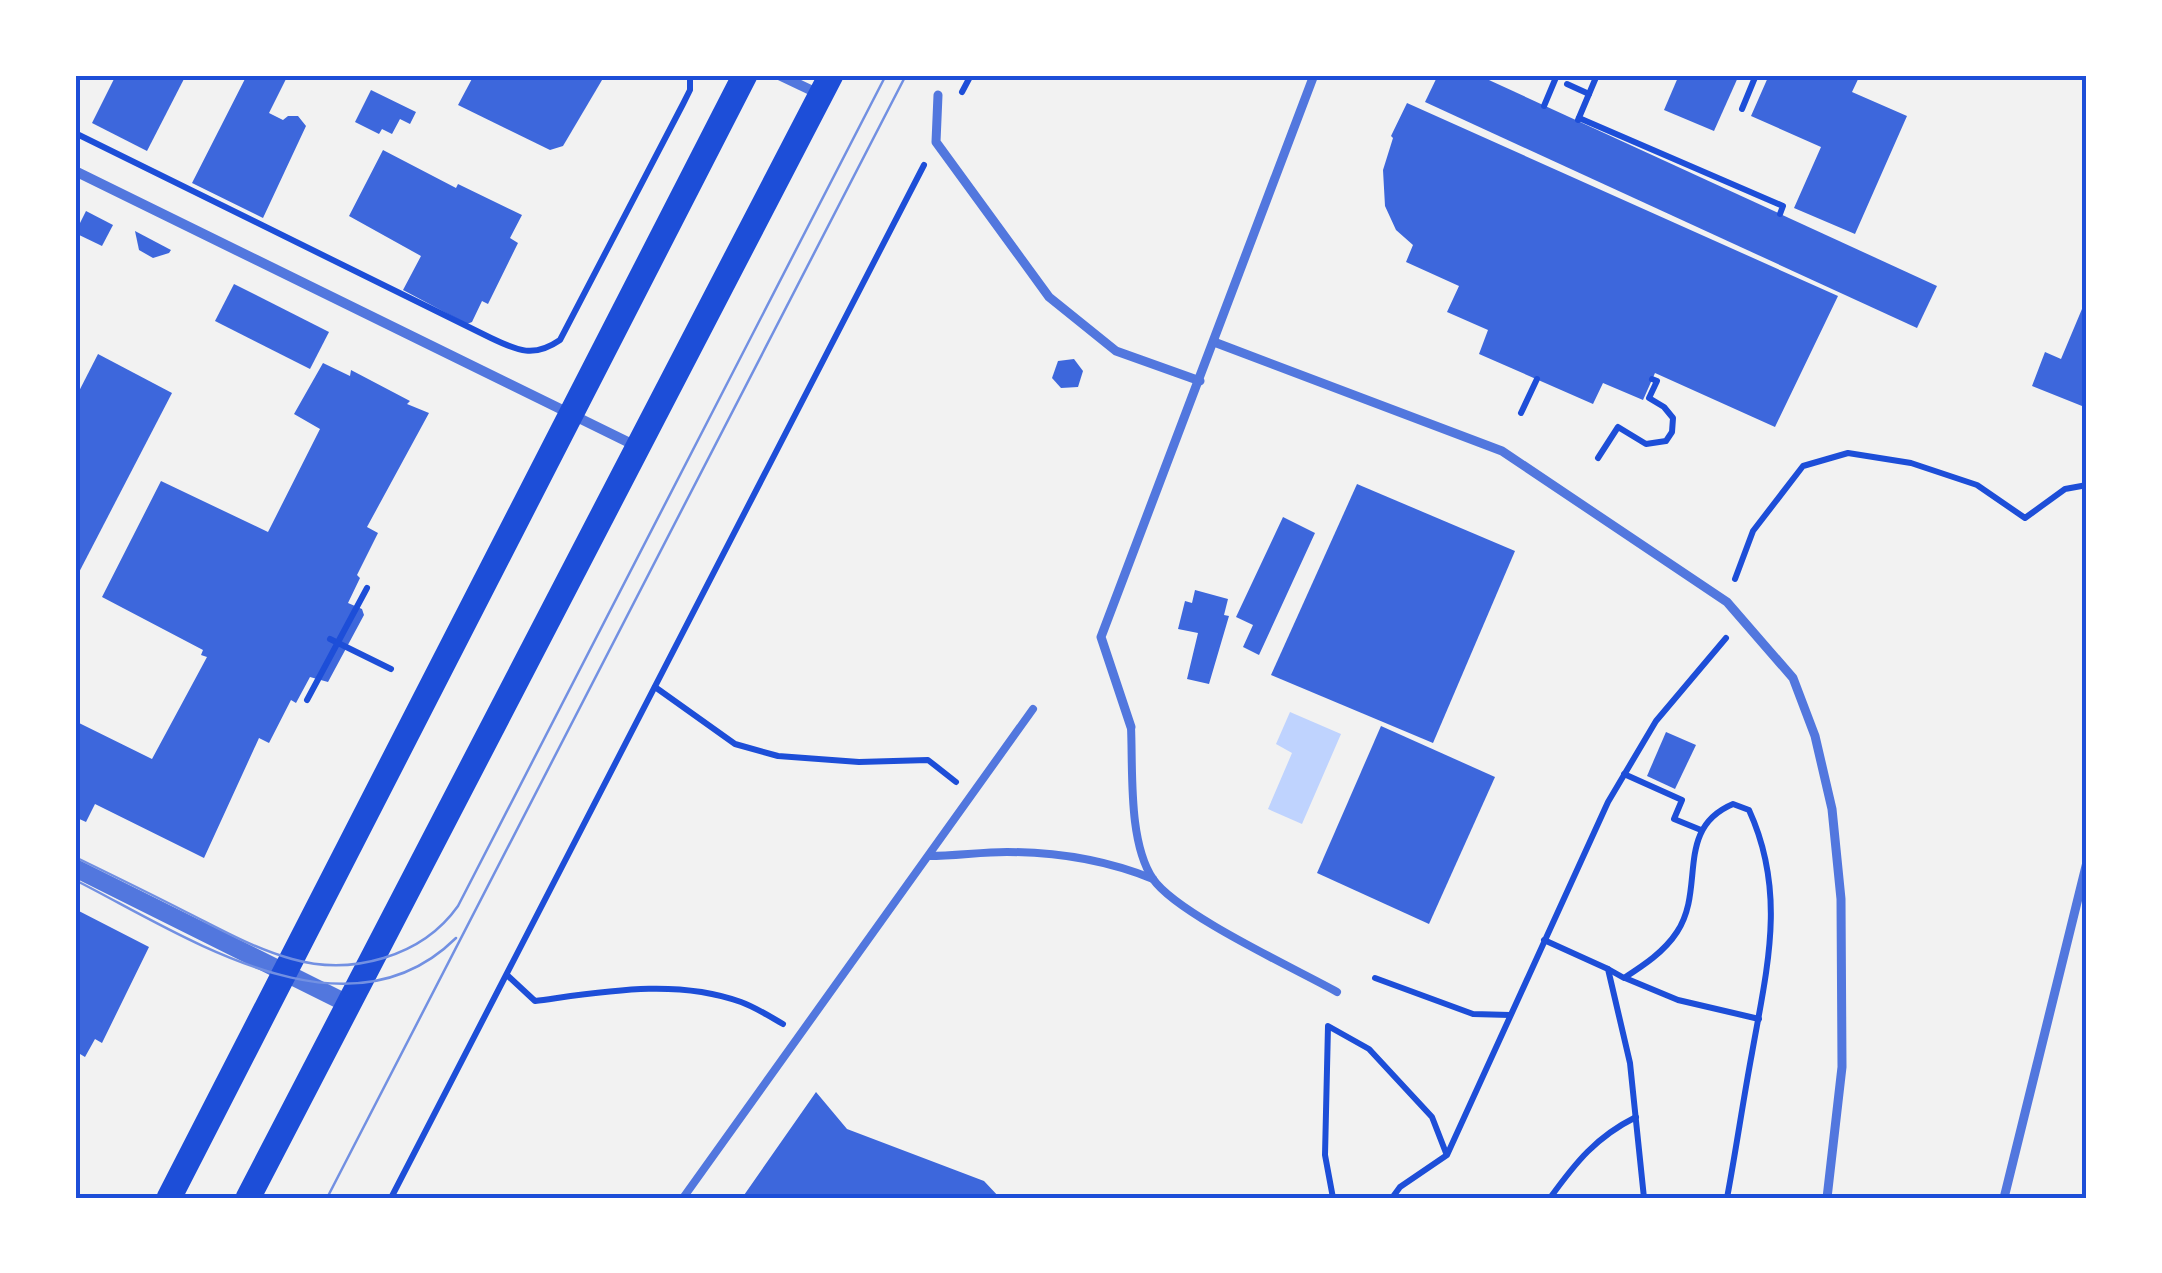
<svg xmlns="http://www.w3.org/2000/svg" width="2162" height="1273" viewBox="0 0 2162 1273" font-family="'Open Sans',sans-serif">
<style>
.water{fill:#bfd3fe}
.building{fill:#3d67dc}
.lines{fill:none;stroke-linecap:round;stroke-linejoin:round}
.path{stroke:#1d4ed8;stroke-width:6}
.service{stroke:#5277de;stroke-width:8}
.pedestrian{stroke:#5277de;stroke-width:9}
.minor{stroke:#5277de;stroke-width:10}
.tertiary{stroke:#5277de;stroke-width:18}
.primary{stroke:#1d4ed8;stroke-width:25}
.tram{stroke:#7290e2;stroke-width:2.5}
.neatline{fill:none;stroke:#1d4ed8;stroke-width:4}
</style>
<rect width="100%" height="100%" fill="#f2f2f2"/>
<!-- water -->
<path class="water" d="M1290,712L1341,734L1302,824L1268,809L1292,753L1276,744Z"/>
<!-- building -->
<g class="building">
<path d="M116,75H186L147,151L92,123Z"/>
<path d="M247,75H288L269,113L283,120L288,116H298L306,126L263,218L192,183Z"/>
<path d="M474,75H605L563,146L550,150L458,105Z"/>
<path d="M1438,75H1478L1937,286L1917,328L1425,102Z"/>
<path d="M1679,75H1739L1714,131L1664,110Z"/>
<path d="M1769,75H1860L1852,92L1907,116L1855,234L1794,208L1821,147L1751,116Z"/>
<path d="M371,90L416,112L410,124L400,119L392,134L382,129L379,134L355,122Z"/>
<path d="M1407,103L1838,296L1775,427L1655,373L1643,400L1603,383L1593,404L1479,354L1488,330L1447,312L1459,286L1406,262L1413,245L1396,230L1385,206L1383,170L1393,138L1391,136Z"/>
<path d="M383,150L456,188L458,184L522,215L510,238L518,243L488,304L482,301L472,322L467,324L403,290L421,256L349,216Z"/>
<path d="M86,211L113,225L102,246L75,233Z"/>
<path d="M135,231L171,250L169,253L153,258L139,250Z"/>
<path d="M234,284L329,332L310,369L215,321Z"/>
<path d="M2087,297V408L2032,386L2045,352L2061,359Z"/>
<path d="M98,354L172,393L75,580V399Z"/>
<path d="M1074,359L1083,371L1078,387L1061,388L1052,378L1058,361Z"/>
<path d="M323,363L350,376L351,370L410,401L407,404L429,413L367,527L378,533L357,575L360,578L348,603L362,609L364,615L328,682L310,677L296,703L291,700L269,743L259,738L204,858L95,804L86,822L75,817V721L152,759L207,657L201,655L203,650L102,597L161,481L268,532L320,429L294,414Z"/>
<path d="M1357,484L1515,551L1433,743L1271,675Z"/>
<path d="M1283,517L1315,533L1259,655L1243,647L1253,625L1236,617Z"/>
<path d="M1195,590L1228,599L1224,615L1229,616L1209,684L1187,679L1198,633L1178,629L1185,601L1192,603Z"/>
<path d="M1381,726L1495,777L1429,924L1317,873Z"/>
<path d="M1666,732L1696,745L1675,789L1647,776Z"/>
<path d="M75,909L149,947L102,1043L95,1039L85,1057L75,1051Z"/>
<path d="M816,1092L847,1129L984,1181L1000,1198H742Z"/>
</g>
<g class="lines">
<!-- path -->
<g class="path">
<path d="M1567,84L1589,94"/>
<path d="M962,92L971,75"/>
<path d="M1544,106L1557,75"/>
<path d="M1742,109L1756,75"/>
<path d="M1579,118L1783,206L1780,214"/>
<path d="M1578,120L1597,75"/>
<path d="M75,133L491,338C518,351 534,358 560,340L683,104L690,90V75"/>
<path d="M1521,413L1537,379"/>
<path d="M1598,458L1618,427L1646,444L1666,441L1672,432L1673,418L1664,407L1649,398L1657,381L1652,379"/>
<path d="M1735,579L1753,531L1803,466L1848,453L1911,463L1977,485L2025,518L2065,489L2087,485"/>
<path d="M330,639L391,669"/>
<path d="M655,687L735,744L778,756L859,762L928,760L956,782"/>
<path d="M307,700L367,588"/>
<path d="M1624,774L1682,800L1674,819L1701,830"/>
<path d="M1544,940L1608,969L1630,1063L1644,1198"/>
<path d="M1608,969L1624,978C1644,965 1664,952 1677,932C1706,888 1674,829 1733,804L1749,810C1787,893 1767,968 1752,1053C1743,1101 1736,1150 1727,1198"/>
<path d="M507,975L535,1001C602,992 675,978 741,1002C755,1007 769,1016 783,1024"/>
<path d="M1375,978L1473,1014L1510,1015"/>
<path d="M1625,978L1678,1000L1759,1019"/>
<path d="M391,1198L924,165"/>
<path d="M1333,1198L1325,1155L1328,1026L1369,1049L1432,1117L1446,1153"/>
<path d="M1392,1198L1400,1187L1447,1155L1608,802L1656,721L1726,638"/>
<path d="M1550,1198C1576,1162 1596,1137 1636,1117"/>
</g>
<!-- service -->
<g class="service">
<path d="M1131,727C1133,770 1128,842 1153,879C1177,914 1296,969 1337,992"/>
<path d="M929,856C955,856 981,852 1007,852C1058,852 1106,860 1153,879"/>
<path d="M683,1198L1033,709"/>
</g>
<!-- pedestrian -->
<g class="pedestrian">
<path d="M938,95L936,142L1049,297L1116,351L1200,381"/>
<path d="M1214,342L1502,451L1727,602L1793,678L1815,736L1832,809L1841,899L1842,1067L1827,1198"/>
<path d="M1131,727L1101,637L1314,75"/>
<path d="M2004,1198L2087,862"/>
</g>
<!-- minor -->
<g class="minor">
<path d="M779,75L819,94"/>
<path d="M75,171L638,447"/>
</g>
<!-- tertiary -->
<path class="tertiary" d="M75,868L348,1004"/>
<!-- primary -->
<g class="primary">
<path d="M169,1198L745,75"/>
<path d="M248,1198L831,75"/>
</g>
<!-- tram -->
<g class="tram">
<path d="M75,857C112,875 149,893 186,912C220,929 255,949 292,959C351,976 422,957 458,906L886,75"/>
<path d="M75,880C184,935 346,1047 456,938"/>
<path d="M327,1198L906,75"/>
</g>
</g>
<!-- border -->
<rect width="2162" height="1273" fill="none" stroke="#ffffff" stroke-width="155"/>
<rect x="78" y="78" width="2006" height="1118" class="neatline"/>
</svg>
